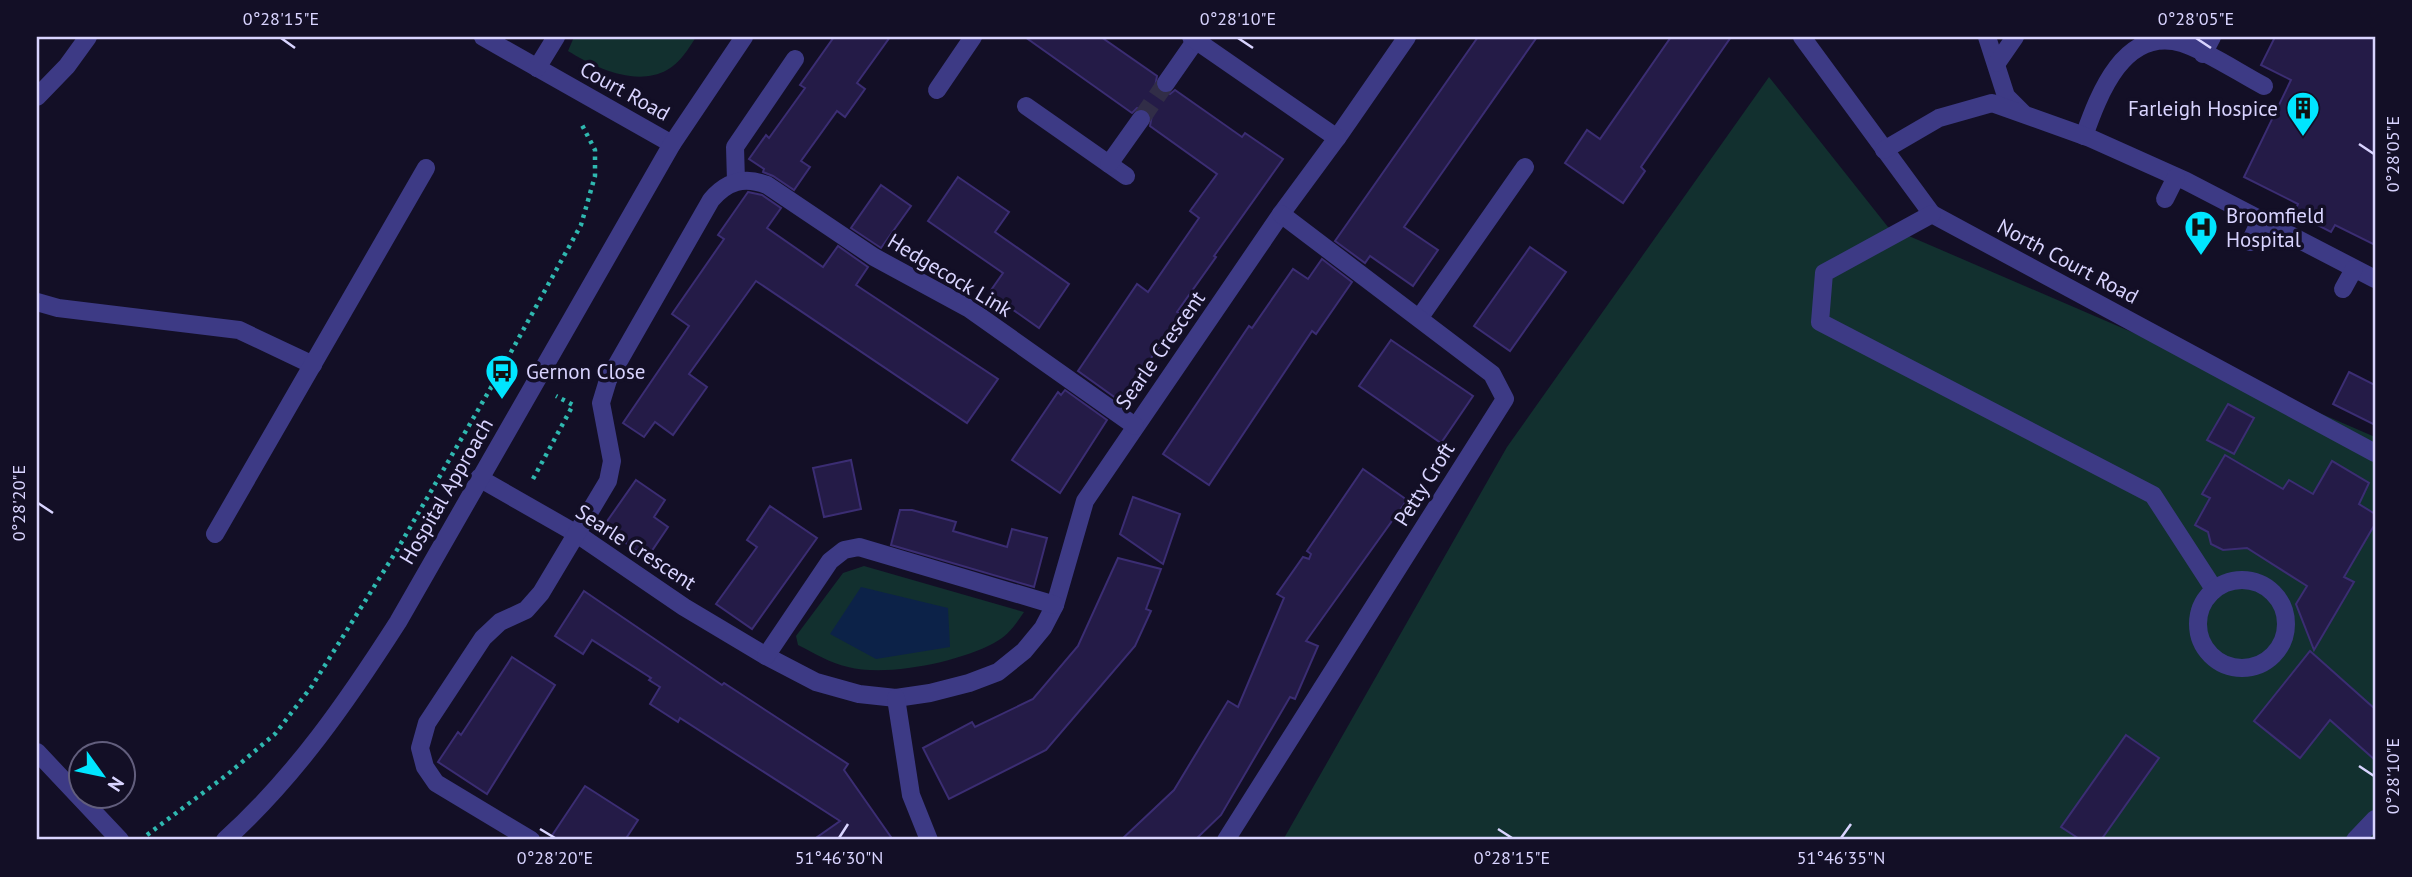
<svg xmlns="http://www.w3.org/2000/svg" width="2412" height="877" viewBox="0 0 2412 877" font-family="'PT Sans',sans-serif">
<style>
.green{fill:#12302f}
.water{fill:#0c2248}
.building{fill:#241b47;stroke:#3b2d73;stroke-width:2}
.lines{fill:none;stroke-linecap:round;stroke-linejoin:round}
.minor-tunnel{stroke:#312d47;stroke-width:18;stroke-dasharray:18 9;stroke-linecap:butt}
.path{stroke:#2fb8b0;stroke-width:4.5;stroke-dasharray:3.5 5;stroke-linecap:butt}
.minor{stroke:#3d3a85;stroke-width:18}
.ticks{fill:none;stroke:#d9d4ff;stroke-width:2.5}
.labels{text-anchor:middle;dominant-baseline:central;stroke-width:7;stroke-linejoin:round;paint-order:stroke}
.street-label{font-size:21px;fill:#d9d4ff;stroke:#130f26}
.poi-label{font-size:21px;fill:#d9d4ff;stroke:#130f26;text-anchor:start}
.neatline{fill:none;stroke:#d9d4ff;stroke-width:2.5}
.ticks-label{font-size:18px;text-anchor:middle;fill:#d9d4ff}
</style>
<rect width="100%" height="100%" fill="#130f26"/>
<!-- green -->
<g class="green">
<path d="M574,37H696C689,48 680,63 667,70C636,87 596,68 568,51Z"/>
<path d="M1769,77L1888,227L2375,437V840H1283L1507,447Z"/>
<path d="M864,566L1024,612C1016,624 1008,636 994,643C959,662 887,677 848,667C830,663 814,653 798,645L796,636L843,573Z"/>
</g>
<!-- water -->
<path class="water" d="M861,587L948,608L950,647L876,659L830,634Z"/>
<!-- building -->
<g class="building">
<path d="M834,37H890L857,83L865,89L845,117L837,111L801,161L810,167L794,190L773,176L763,172L764,169L749,159L766,135L769,138L805,88L800,85Z"/>
<path d="M1025,37H1101L1157,76L1155,87L1160,93L1170,94L1175,90L1242,137L1245,133L1283,159L1214,256L1216,257L1177,312L1182,315L1120,401L1078,371L1137,284L1148,292L1199,218L1190,211L1217,174L1150,126L1152,115L1147,109L1137,108L1132,113Z"/>
<path d="M1478,37H1537L1404,227L1438,250L1413,286L1370,256L1365,263L1335,241Z"/>
<path d="M1671,37H1731L1641,167L1645,171L1623,203L1565,163L1587,130L1600,139Z"/>
<path d="M2275,37H2375V245L2335,225L2331,232L2294,213L2298,204L2244,177L2291,80L2261,65Z"/>
<path d="M958,177L1009,212L995,232L1069,284L1039,328L989,293L1003,273L928,221Z"/>
<path d="M881,185L911,206L881,248L851,228Z"/>
<path d="M748,192L762,195L781,208L767,228L823,267L838,246L868,267L856,285L998,379L967,423L756,281L689,374L707,387L673,435L655,422L644,437L623,423L689,326L672,314L724,239L718,235Z"/>
<path d="M1530,247L1566,272L1510,351L1474,326Z"/>
<path d="M1322,259L1352,282L1316,334L1312,331L1209,485L1163,454L1249,326L1252,328L1293,269L1308,279Z"/>
<path d="M1391,340L1473,396L1441,443L1359,386Z"/>
<path d="M2349,372L2375,385V425L2333,404Z"/>
<path d="M1065,390L1107,420L1060,493L1012,460L1058,392L1061,395Z"/>
<path d="M2228,404L2254,418L2234,454L2207,440Z"/>
<path d="M2225,455L2283,489L2289,480L2313,494L2332,461L2369,483L2359,504L2375,514V524L2344,577L2354,582L2314,650L2296,604L2307,586L2247,548L2223,550L2211,544L2208,532L2195,525L2210,498L2202,494Z"/>
<path d="M851,460L861,509L824,517L813,468Z"/>
<path d="M1363,469L1407,500L1306,641L1318,646L1295,699L1290,697L1221,815L1195,840H1121L1174,790L1228,701L1238,707L1284,598L1277,594L1303,557L1309,559L1311,554L1307,551Z"/>
<path d="M636,480L665,500L654,517L668,527L647,558L603,527Z"/>
<path d="M1133,497L1180,514L1163,564L1120,534Z"/>
<path d="M770,506L817,538L752,629L716,604L757,547L747,540Z"/>
<path d="M900,510H912L956,522L953,531L1007,547L1012,529L1047,538L1034,587L891,545Z"/>
<path d="M1118,558L1161,569L1146,609L1151,611L1135,646L1046,750L949,799L923,748L972,722L975,727L1033,699L1078,646Z"/>
<path d="M584,591L722,685L724,683L848,764L844,770L893,840H813L840,821L680,718L678,722L650,704L660,687L649,680L651,678L592,640L583,654L555,636Z"/>
<path d="M2310,651L2375,709V760L2330,720L2300,758L2254,721Z"/>
<path d="M512,657L555,685L487,794L438,762L458,732L461,735Z"/>
<path d="M2126,735L2159,758L2101,840H2081L2061,827Z"/>
<path d="M585,786L638,820L625,840H549Z"/>
</g>
<g class="lines">
<!-- minor-tunnel -->
<path class="minor-tunnel" d="M1141,119L1166,83"/>
<!-- path -->
<g class="path">
<path d="M533,479L573,405L556,396"/>
<path d="M147,835L228,774L275,734L312,686L397,550L500,372L581,225L595,176V150L582,125"/>
</g>
<!-- minor -->
<g class="minor">
<path d="M483,37L672,144"/>
<path d="M1802,37L1932,214L2375,453"/>
<path d="M1987,37L2006,96L2023,113"/>
<path d="M2203,54L2212,37"/>
<path d="M1997,63L2015,37"/>
<path d="M537,68L556,37"/>
<path d="M1166,83L1196,40"/>
<path d="M937,90L973,37"/>
<path d="M37,97L67,66L88,37"/>
<path d="M1026,106L1126,176"/>
<path d="M2084,136C2099,94 2124,26 2182,43C2205,50 2241,74 2264,86"/>
<path d="M1337,138L1407,37"/>
<path d="M1884,150L1939,118L1992,103L2090,138L2186,181L2375,279"/>
<path d="M1109,164L1141,119"/>
<path d="M736,181L735,147L795,59"/>
<path d="M2165,199L2176,177"/>
<path d="M1932,214L1824,273L1820,322L2153,495L2214,589"/>
<path d="M2250,242L2261,219"/>
<path d="M2343,289L2354,269"/>
<path d="M37,302L58,308L239,330L313,365"/>
<path d="M1420,317L1525,167"/>
<path d="M479,478L577,534L684,607L766,656L816,682L859,694L896,698L930,693L969,683L998,672L1024,651L1043,628L1055,605L1085,501L1281,214L1337,138L1191,37"/>
<path d="M215,534L426,168"/>
<circle cx="2242" cy="624" r="44"/>
<path d="M766,656L830,561L844,550L859,547L1055,605"/>
<path d="M896,698L911,795L929,840"/>
<path d="M37,752L120,840"/>
<path d="M225,840C295,777 348,700 398,622L672,144L744,37"/>
<path d="M531,840L436,783L425,767L420,748L427,723L483,638L500,622L526,610L541,593L608,481L612,461L601,403L608,380L711,200C727,181 744,176 767,185L874,257L968,308L1135,426"/>
<path d="M1226,840L1505,399L1492,374L1281,214"/>
<path d="M2355,840L2375,819"/>
</g>
</g>
<!-- ticks -->
<path class="ticks" d="M281,38L295,48M1238,38L1253,48M2196,38L2211,48M2359,144L2374,154M38,503L53,513M2359,766L2374,776M540,829L555,838M1498,829L1512,838M839,838L848,824M1841,838L1851,824"/>
<!-- icons -->
<defs>
<symbol id="building-pin" viewBox="-11 -11 22 30"><path d="M0 17L-7.5 6A9.5 9.5 0 1 1 7.5 6Z" fill="#00e5ff" stroke="#130f26"/><path d="M-4-6H4V6H1V3H-1V6H-4ZM-2.5-4.3h1.7v1.8h-1.7ZM.8-4.3h1.7v1.8H.8ZM-2.5-1h1.7V.8h-1.7ZM.8-1h1.7V.8H.8Z" fill="#111"/></symbol>
<symbol id="hospital-pin" viewBox="-11 -11 22 30"><path d="M0 17L-7.5 6A9.5 9.5 0 1 1 7.5 6Z" fill="#00e5ff" stroke="#130f26"/><path d="M-5-5h3v3.5h4V-5h3V5h-3V1.5h-4V5h-3Z" fill="#111"/></symbol>
<symbol id="bus-pin" viewBox="-11 -11 22 30"><path d="M0 17L-7.5 6A9.5 9.5 0 1 1 7.5 6Z" fill="#00e5ff" stroke="#130f26"/><path d="M-5-6H5V4H4V6H2V4H-2V6H-4V4H-5ZM-3.5-4V0h7V-4ZM-3.5 1.2v1.5H-2V1.2ZM2 1.2v1.5H3.5V1.2Z" fill="#111"/></symbol>
</defs>
<g fill-rule="evenodd">
<use href="#building-pin" x="2284" y="89" width="38" height="52"/>
<use href="#hospital-pin" x="2182" y="208" width="38" height="52"/>
<use href="#bus-pin" x="483" y="352" width="38" height="52"/>
</g>
<g class="labels">
<!-- street labels -->
<g class="street-label">
<text transform="translate(625 91) rotate(29)">Court Road</text>
<text transform="translate(2068 261) rotate(28)">North Court Road</text>
<text transform="translate(950 275) rotate(31)">Hedgecock Link</text>
<text transform="translate(1160 350) rotate(-55)">Searle Crescent</text>
<text transform="translate(1424 484) rotate(-58)">Petty Croft</text>
<text transform="translate(446 491) rotate(-60)">Hospital Approach</text>
<text transform="translate(636 547) rotate(33)">Searle Crescent</text>
</g>
<!-- poi labels -->
<g class="poi-label">
<text x="2278" y="108" text-anchor="end">Farleigh Hospice</text>
<text x="2226" y="215">Broomfield<tspan x="2226" dy="24">Hospital</tspan></text>
<text x="526" y="371">Gernon Close</text>
</g>
</g>
<!-- border -->
<rect width="2412" height="877" fill="none" stroke="#130f26" stroke-width="77"/>
<!-- north arrow -->
<g transform="translate(102 775) rotate(123)"><circle r="33" fill="#130f26" stroke="#625e7d" stroke-width="2"/>
<path d="M0-5L12 26L0 18L-12 26Z" fill="#00e5ff"/>
<text y="-10" font-size="19" font-weight="bold" text-anchor="middle" fill="#d9d4ff">N</text>
</g>
<rect x="38" y="38" width="2336" height="800" class="neatline"/>
<g class="ticks-label">
<text x="281" y="25">0°28'15"E</text>
<text x="1238" y="25">0°28'10"E</text>
<text x="2196" y="25">0°28'05"E</text>
<text transform="translate(2393 154) rotate(-90)" y="6">0°28'05"E</text>
<text transform="translate(19 503) rotate(-90)" y="6">0°28'20"E</text>
<text transform="translate(2393 776) rotate(-90)" y="6">0°28'10"E</text>
<text x="555" y="864">0°28'20"E</text>
<text x="839" y="864">51°46'30"N</text>
<text x="1512" y="864">0°28'15"E</text>
<text x="1841" y="864">51°46'35"N</text>
</g>
</svg>
